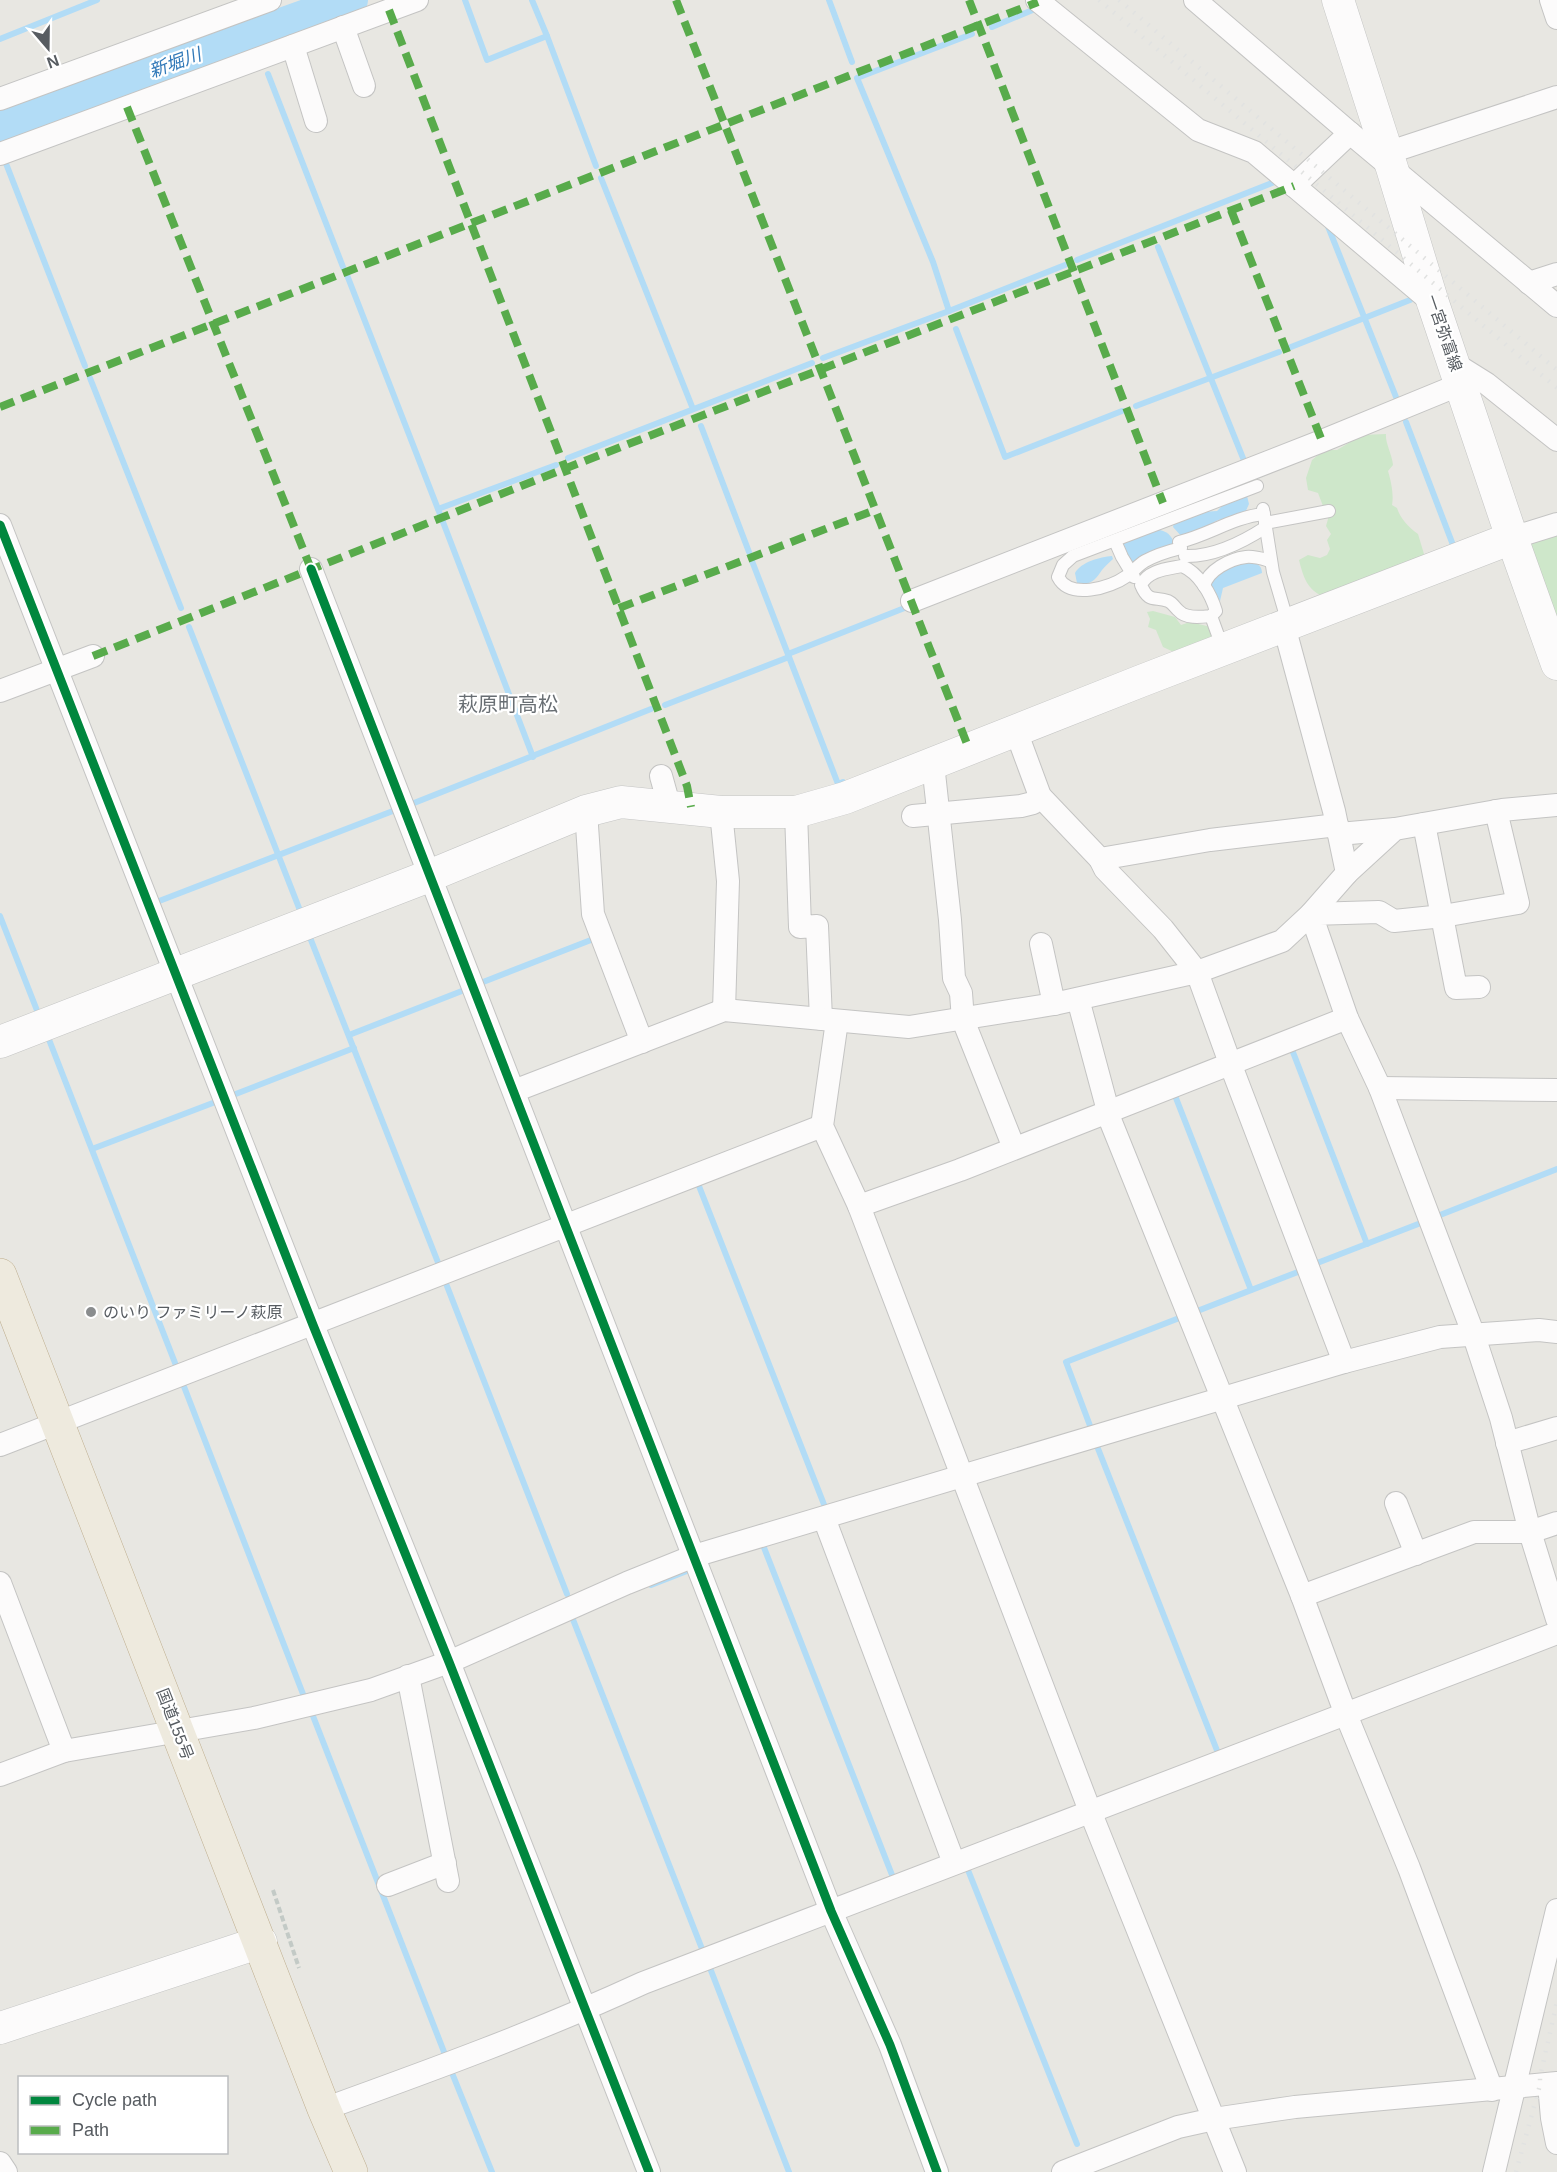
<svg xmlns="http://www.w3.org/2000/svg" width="1557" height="2172" viewBox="0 0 1557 2172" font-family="Arial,'Noto Sans JP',sans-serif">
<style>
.green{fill:#cee7ca}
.water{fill:#b2dcf6}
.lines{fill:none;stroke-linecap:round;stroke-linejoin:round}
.stream{stroke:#b2dcf6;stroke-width:6}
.river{stroke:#b2dcf6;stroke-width:34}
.lane-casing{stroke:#c4c4c3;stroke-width:14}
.street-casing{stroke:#c4c4c3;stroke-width:24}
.secondary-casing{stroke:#c4c5c4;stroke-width:33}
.highway-casing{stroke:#bfaf90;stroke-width:34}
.path{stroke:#c3cac6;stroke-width:4;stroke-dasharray:6 3;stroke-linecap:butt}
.lane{stroke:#fcfbfb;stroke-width:12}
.street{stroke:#fcfbfb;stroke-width:22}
.secondary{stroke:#fcfbfb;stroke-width:32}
.highway{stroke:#eeeade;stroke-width:33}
.rail{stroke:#e1e2e1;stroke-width:4.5;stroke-dasharray:1.5 8;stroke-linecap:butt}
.quiet{stroke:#58ab4b;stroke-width:8;stroke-dasharray:15 8;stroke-linecap:butt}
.cycleway-casing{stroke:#fff;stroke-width:13}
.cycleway{stroke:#00873e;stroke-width:9}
.poi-dot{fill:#8a8d8e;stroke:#fff;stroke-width:2}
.labels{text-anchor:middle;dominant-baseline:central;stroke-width:4.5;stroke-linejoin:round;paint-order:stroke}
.street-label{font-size:16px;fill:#575c61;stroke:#fff}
.poi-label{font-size:16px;fill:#575c61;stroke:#fff;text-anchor:start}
.water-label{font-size:18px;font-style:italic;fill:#3179b8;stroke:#fff}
.quarter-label{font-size:20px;fill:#686e73;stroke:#fff}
</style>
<rect width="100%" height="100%" fill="#e8e7e2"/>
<!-- green -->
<g class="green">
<path d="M1386,434C1385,443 1392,454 1393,465L1388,471C1391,481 1394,495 1392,505L1397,508C1400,518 1409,528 1418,534L1424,554L1417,562L1324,597C1307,590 1303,576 1299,560L1308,555L1320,558L1327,555L1330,549L1327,540L1331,534L1326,526L1328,519L1318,493L1308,490L1306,478L1312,460L1324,450H1337L1362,435Z"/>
<path d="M1557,534V636L1530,544Z"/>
<path d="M1153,611L1175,617L1181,625L1190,622L1211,627L1213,635L1212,645L1180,655L1163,647L1156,630L1148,627L1150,619L1147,612Z"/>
</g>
<!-- water -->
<g class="water">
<path d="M1247,496L1249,504L1244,515L1218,520L1214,522L1213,526L1183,538L1173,527L1174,523L1202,512L1217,511L1225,503Z"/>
<path d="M1160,530C1169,532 1173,538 1175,546L1136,563H1130L1122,547L1125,542Z"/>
<path d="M1112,556L1113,559C1109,563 1105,566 1102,570C1095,580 1091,586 1077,583L1075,573C1081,562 1100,557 1112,556Z"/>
<path d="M1247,561C1255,563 1262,564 1262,573L1223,588L1220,601L1215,595L1210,583L1226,567Z"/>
</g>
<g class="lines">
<!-- stream -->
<g class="stream">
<path d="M465,0L487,60L547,36L596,166"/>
<path d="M532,0L547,36"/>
<path d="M829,0L852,62"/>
<path d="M254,24L260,34"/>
<path d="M992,27L1035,9"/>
<path d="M254,36L257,45"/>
<path d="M0,39L97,0"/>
<path d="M268,74L343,267"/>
<path d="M5,161L85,366"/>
<path d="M601,178L693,409"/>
<path d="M1327,224L1398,402"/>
<path d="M1158,247L1245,463"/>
<path d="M1077,260L1277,181"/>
<path d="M347,275L438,509L556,465"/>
<path d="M949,311L933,262L857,78L972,34"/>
<path d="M956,329L1005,457L1122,411"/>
<path d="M1291,347L1410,300"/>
<path d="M823,358L949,311L1065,265"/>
<path d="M90,378L181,608"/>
<path d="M1136,406L1279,352"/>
<path d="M1406,422L1453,545"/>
<path d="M701,426L749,552"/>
<path d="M568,458L812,363"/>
<path d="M438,509L533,757"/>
<path d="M752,561L838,784L843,782"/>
<path d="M189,627L301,913"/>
<path d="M788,654L907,607"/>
<path d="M665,705L789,657"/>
<path d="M409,805L651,709"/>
<path d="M154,903L398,809"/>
<path d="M0,916L38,1013"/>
<path d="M309,935L439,1265"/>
<path d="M478,984L596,938"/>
<path d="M349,1035L467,989"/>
<path d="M48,1037L177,1368"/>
<path d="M1291,1047L1367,1244"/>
<path d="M1174,1093L1251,1290"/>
<path d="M228,1097L354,1048"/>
<path d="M92,1149L218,1101"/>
<path d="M697,1181L825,1507"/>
<path d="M1435,1217L1557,1169"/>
<path d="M1312,1265L1426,1221"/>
<path d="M445,1281L567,1594"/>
<path d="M183,1384L303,1694"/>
<path d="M1092,1431L1066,1362L1303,1270"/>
<path d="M1095,1441L1218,1753"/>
<path d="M763,1545L894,1880"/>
<path d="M651,1585L692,1569"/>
<path d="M572,1617L704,1954"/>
<path d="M313,1716L446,2057"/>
<path d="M966,1865L1077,2144"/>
<path d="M710,1968L789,2172"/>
<path d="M450,2068L492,2172"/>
</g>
<!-- river -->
<path class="river" d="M0,126L351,0"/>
<defs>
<g id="lane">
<path d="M1263,509L1273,572L1288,623"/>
<path d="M1265,523L1329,511"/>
<path d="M1115,541L1122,557L1134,577"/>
<path d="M1179,542C1209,535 1233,517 1264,514"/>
<path d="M1181,548C1169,551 1156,555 1145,561C1138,565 1133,572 1127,576C1110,588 1070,600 1058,577L1063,565L1073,556L1257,486"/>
<path d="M1185,556C1212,557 1243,542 1266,527"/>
<path d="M1182,566C1199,573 1211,594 1216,611L1211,616C1201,617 1186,619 1179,611C1175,608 1173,603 1168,601C1155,596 1149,604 1141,585C1148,570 1167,569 1182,566Z"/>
<path d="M1204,586C1208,570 1230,559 1246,557C1254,556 1263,559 1270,561"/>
<path d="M1211,616L1223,649"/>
</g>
<g id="street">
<path d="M1037,0L1198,130L1254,152L1433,303"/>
<path d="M1195,0L1350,133L1557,306"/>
<path d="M1551,0L1557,18"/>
<path d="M343,27L364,86"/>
<path d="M293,46L316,121"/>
<path d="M0,99L270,0"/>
<path d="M1387,153L1557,97"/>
<path d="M0,154L417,0"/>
<path d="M1294,186L1350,133"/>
<path d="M1529,283L1557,274"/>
<path d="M1455,364L1487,384L1557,440"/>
<path d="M0,525L313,1325L449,1662L649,2172"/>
<path d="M1512,538L1557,524"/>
<path d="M311,569L831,1911L890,2045L937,2172"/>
<path d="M912,601L1322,441L1461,384"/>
<path d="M1284,626L1334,811L1347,873"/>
<path d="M0,691L93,656"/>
<path d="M1016,731L1040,796L1100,859L1105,869L1163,929L1197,972L1282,941L1311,914L1347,873L1395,829L1502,810L1557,805"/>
<path d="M933,764L950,920L954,978L961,993L963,1020L1014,1148"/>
<path d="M661,776L666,794V805"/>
<path d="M586,811L593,914L642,1042"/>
<path d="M1496,811L1518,903L1443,916L1394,921L1379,912L1311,914L1347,1018L1380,1088L1473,1333L1501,1418L1530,1532L1557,1619"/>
<path d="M721,812L728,881L724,1010"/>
<path d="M796,812L800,927L817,926L821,1019"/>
<path d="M913,816L1021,806L1033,803L1040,796"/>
<path d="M1424,824L1456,988L1479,987"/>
<path d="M1339,834L1395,829"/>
<path d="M1100,859L1210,840L1337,825"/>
<path d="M1041,944L1054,1004"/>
<path d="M1078,999L1111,1122L1302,1596L1345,1712L1409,1868L1492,2090"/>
<path d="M837,1021L822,1126L859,1206L1090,1811L1235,2172"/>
<path d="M1380,1088L1557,1090"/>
<path d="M514,1091L724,1010L909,1027L1054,1004L1197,972L1230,1063L1344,1362"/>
<path d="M859,1206L960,1170L1347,1018"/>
<path d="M1507,1443L1557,1428"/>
<path d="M0,1445L822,1126"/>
<path d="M1396,1503L1416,1554"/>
<path d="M824,1518L954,1863"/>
<path d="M0,1583L64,1751"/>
<path d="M1302,1596L1474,1532H1530L1557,1523"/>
<path d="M408,1676L448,1881"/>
<path d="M0,1775L64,1751L254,1718L371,1690L449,1662L627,1583L694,1556L1344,1362L1440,1337L1539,1330L1557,1332"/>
<path d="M388,1885L445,1863"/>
<path d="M1549,2084L1552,2118L1557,2143"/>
<path d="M324,2109C432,2070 539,2031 643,1983L1557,1633"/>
<path d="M0,2163L6,2172"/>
<path d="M1063,2172L1178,2127L1214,2119L1295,2107L1557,2083"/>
<path d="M1494,2172L1557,1910"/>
</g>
<g id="secondary">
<path d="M1338,0L1392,168L1433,303L1512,538L1557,664"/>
<path d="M0,1042L429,876L586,811L621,802L721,812H796L845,798L1141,681L1512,538"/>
<path d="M0,2028L261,1942"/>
</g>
<path id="highway" d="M0,1275L324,2109L351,2172"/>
</defs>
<!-- lane casing -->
<use href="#lane" class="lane-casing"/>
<!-- street casing -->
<use href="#street" class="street-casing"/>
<!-- secondary casing -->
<use href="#secondary" class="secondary-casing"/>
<!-- highway casing -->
<use href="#highway" class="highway-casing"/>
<!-- path -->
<path class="path" d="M273,1890L299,1968"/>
<!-- lane -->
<use href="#lane" class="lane"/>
<!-- street -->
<use href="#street" class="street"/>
<!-- secondary -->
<use href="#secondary" class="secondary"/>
<!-- highway -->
<use href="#highway" class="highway"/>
<!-- rail -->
<g class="rail">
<path d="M1099,0L1557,388"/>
<path d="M1119,0L1557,370"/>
<path d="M1516,2172L1540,2085V2077L1557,2002"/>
</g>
<!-- quiet -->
<g class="quiet">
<path d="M676,0L969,749"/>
<path d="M969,0L1163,503"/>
<path d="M389,10L687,786L691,807"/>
<path d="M127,107L311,569"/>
<path d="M1231,210L1322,441"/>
<path d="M0,407L1038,2"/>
<path d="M619,608L875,510"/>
<path d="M93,656L564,469L1294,186"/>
</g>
<defs>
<g id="cycleway">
<path d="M0,525L313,1325L449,1662L649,2172"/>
<path d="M311,569L831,1911L890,2045L937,2172"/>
</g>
</defs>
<!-- cycleway casing -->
<use href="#cycleway" class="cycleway-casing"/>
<!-- cycleway -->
<use href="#cycleway" class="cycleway"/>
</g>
<!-- markers -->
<circle class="poi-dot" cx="91" cy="1312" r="6"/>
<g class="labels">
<!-- street labels -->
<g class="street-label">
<text transform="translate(1444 333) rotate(71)">一宮弥富線</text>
<text transform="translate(175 1724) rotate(69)">国道155号</text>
</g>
<!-- poi labels -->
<g class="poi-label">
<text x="103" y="1312">のいり ファミリーノ萩原</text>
</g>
<!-- water labels -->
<g class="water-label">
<text transform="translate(175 63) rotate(-20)">新堀川</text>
</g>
<!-- quarter labels -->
<g class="quarter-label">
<text x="508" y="704">萩原町高松</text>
</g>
</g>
<!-- legend -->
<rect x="18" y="2076" width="210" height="78" fill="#ffffff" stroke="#bcbec0" stroke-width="1.5"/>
<rect x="30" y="2096" width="30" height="9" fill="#00873e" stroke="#bcbec0" stroke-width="1.5"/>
<text x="72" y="2106" font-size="18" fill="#575c61">Cycle path</text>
<rect x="30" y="2126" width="30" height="9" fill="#58ab4b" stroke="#bcbec0" stroke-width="1.5"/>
<text x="72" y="2136" font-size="18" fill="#575c61">Path</text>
<!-- north arrow -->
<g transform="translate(48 48) rotate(160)" stroke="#ffffff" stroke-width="4.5" paint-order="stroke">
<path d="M0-4.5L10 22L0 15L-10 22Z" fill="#575c61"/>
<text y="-9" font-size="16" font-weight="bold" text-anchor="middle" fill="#575c61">N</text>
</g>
</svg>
